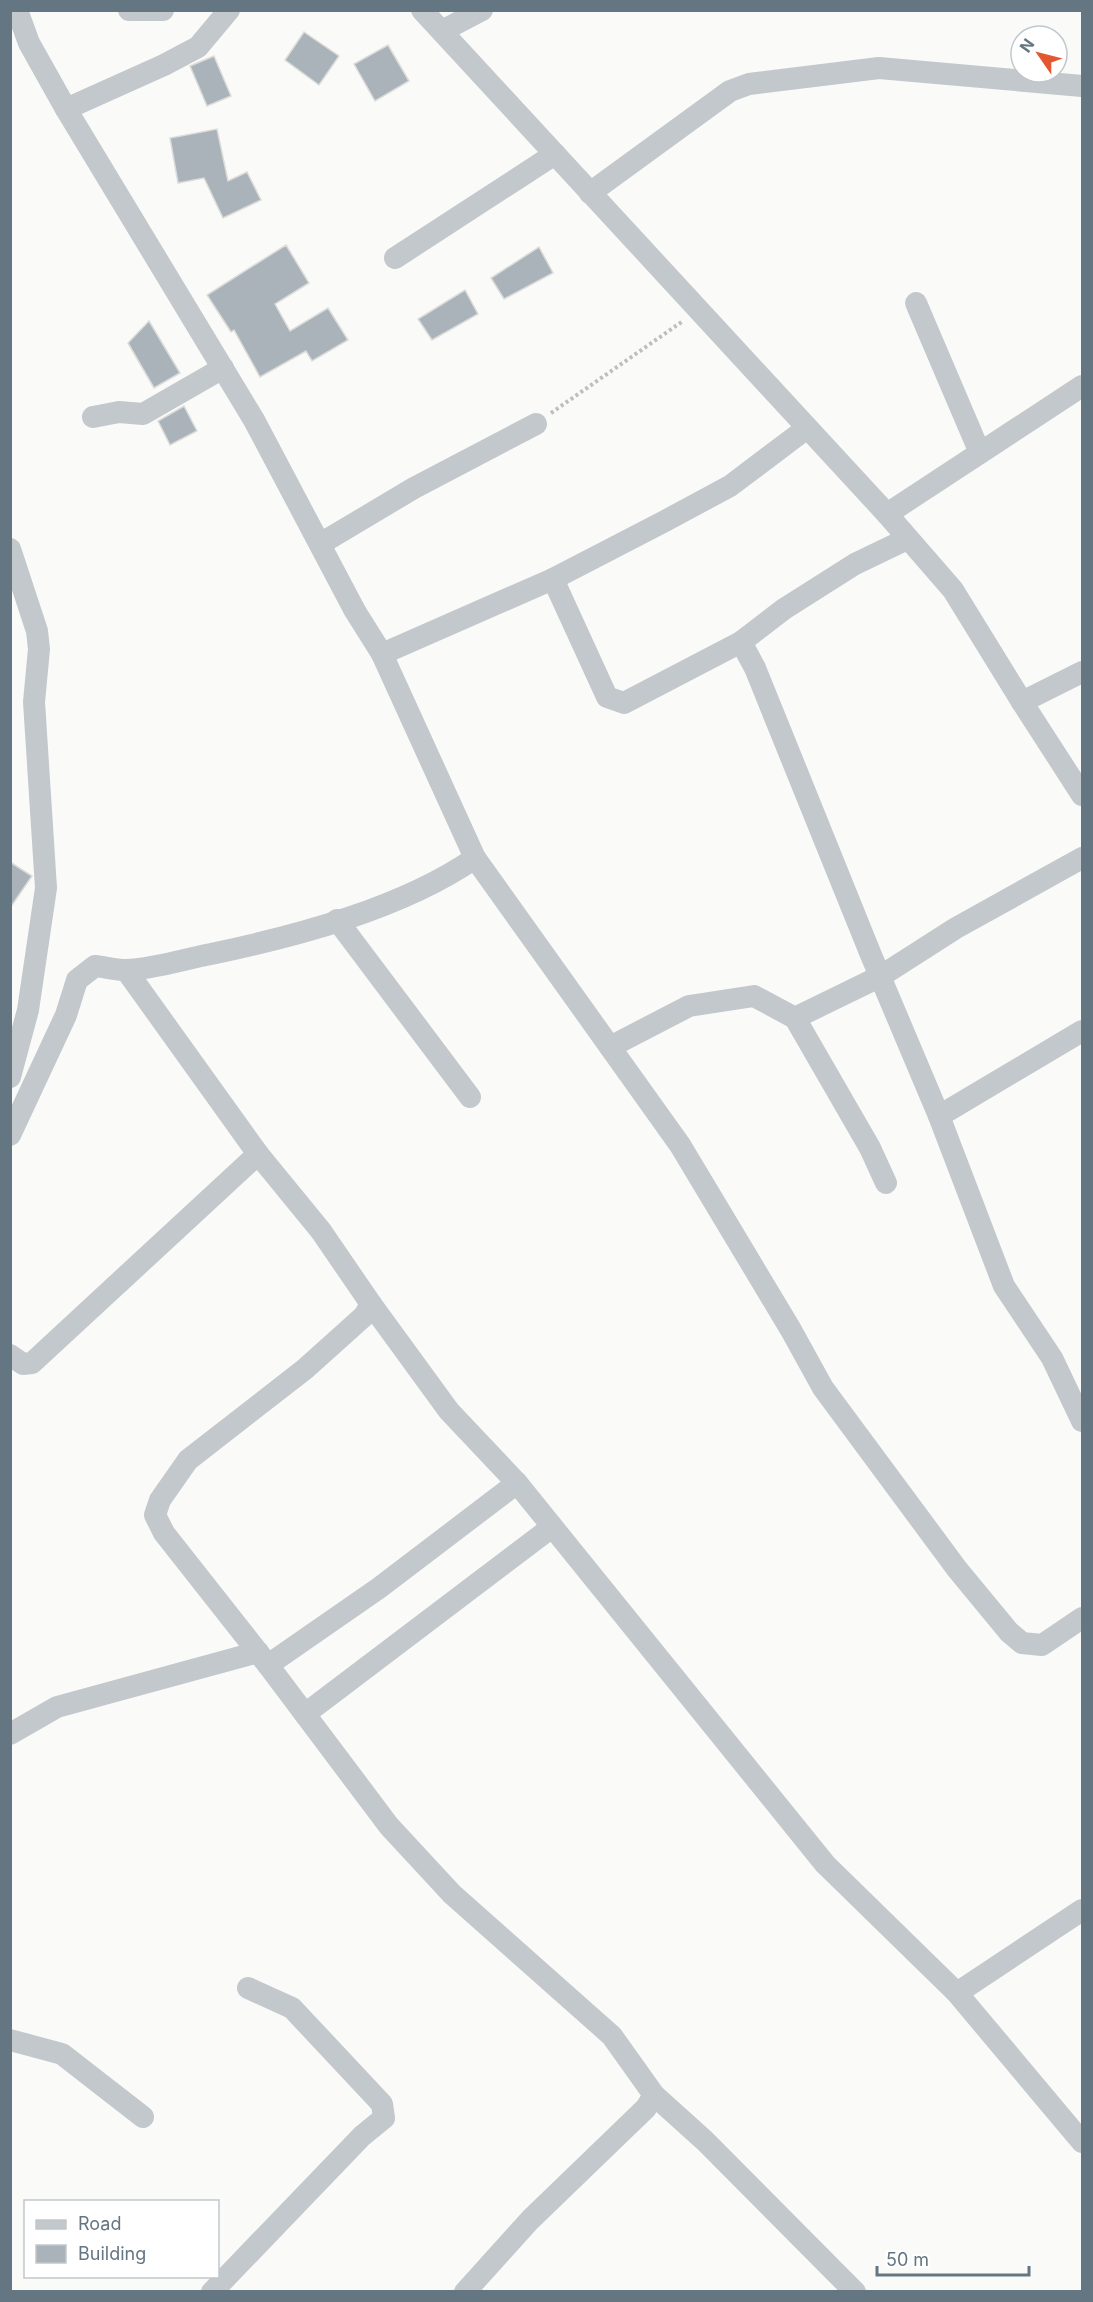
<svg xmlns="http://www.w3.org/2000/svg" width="1093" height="2302" viewBox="0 0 1093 2302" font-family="Inter,sans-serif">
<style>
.building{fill:#aab3b9;stroke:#dcdcda;stroke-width:1.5}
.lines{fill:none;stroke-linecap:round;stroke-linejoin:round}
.path{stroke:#bbbfc2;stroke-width:4;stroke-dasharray:3 3;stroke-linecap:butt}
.minor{stroke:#c3c8cc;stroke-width:22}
</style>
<rect width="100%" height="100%" fill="#fafaf8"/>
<!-- building -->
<g class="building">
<path d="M304,32L339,56L319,85L285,60Z"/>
<path d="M388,45L409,81L375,101L354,64Z"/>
<path d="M214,56L231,96L207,106L190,66Z"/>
<path d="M217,129L228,181L247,172L261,200L223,218L204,178L178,183L170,138Z"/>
<path d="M286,245L309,283L275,304L290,331L328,308L348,340L312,361L306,351L260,377L234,330L231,332L207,295Z"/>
<path d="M539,247L553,273L504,299L491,278Z"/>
<path d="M465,290L478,314L432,340L418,319Z"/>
<path d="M149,321L180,373L154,388L128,343Z"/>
<path d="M184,406L197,431L170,445L158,421Z"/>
<path d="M10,862L32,876L10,908Z"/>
</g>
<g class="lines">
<!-- path -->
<path class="path" d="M551,413L683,321"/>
<!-- minor -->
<g class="minor">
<path d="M17,10L29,43L66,109L254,420L355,611L382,654L475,858L680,1145L791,1330L823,1388L957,1569L1009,1632L1022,1643L1042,1645L1082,1618"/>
<path d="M129,10H163"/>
<path d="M422,10L887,514L953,590L1022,702L1082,795"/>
<path d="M442,31L482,10"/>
<path d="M66,109L164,65L198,47L229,10"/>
<path d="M590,193L730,91L749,84L879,68L1082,86"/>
<path d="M395,258L555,154"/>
<path d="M916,303L980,453"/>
<path d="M93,417L119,412L143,414L223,368"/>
<path d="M887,514L1082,386"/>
<path d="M320,544L414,488L536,424"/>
<path d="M10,549L37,631L39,649L34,702L46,888L28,1010L10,1077"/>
<path d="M553,579L607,697L624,703L741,642L784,609L855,564L907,539"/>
<path d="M741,642L755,668L871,955L939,1116L1004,1286L1052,1358L1082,1421"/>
<path d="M382,654L553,579L665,521L730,486L807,428"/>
<path d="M1022,702L1082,672"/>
<path d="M337,920L470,1097"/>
<path d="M126,970L258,1154L321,1231L371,1304L364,1316L305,1369L188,1460L160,1500L155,1515L164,1533L268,1665L389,1826L452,1894L612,2036L654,2095L646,2108L530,2220L465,2292"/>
<path d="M795,1018L870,1148L886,1183"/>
<path d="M610,1047L689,1006L754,996L795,1018L881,976L956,928L1082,858"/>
<path d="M939,1116L1082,1031"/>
<path d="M10,1135L66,1015L77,980L95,966C105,967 116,970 126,970C155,969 184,959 211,954C297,936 403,908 475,858"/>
<path d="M371,1304L449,1411L517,1483L825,1864L957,1993L1082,2142"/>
<path d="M10,1355L23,1364L32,1363L258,1154"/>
<path d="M268,1665L379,1588L517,1483"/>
<path d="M305,1714L552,1527"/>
<path d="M10,1734L57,1707L258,1652"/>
<path d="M957,1993L1082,1910"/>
<path d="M10,2040L62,2054L143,2117"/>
<path d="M654,2095L705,2141L855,2292"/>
<path d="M212,2292L362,2136L384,2118L382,2104L292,2008L248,1988"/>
</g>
</g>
<!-- border -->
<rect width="1093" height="2302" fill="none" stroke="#657683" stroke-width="24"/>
<!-- legend -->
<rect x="24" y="2200" width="195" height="78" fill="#ffffff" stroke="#c1c8cd" stroke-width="1.5"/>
<rect x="36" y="2220" width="30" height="9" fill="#c3c8cc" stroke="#c1c8cd" stroke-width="1.5"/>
<text x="78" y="2230" font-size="18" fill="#657683">Road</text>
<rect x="36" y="2245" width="30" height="18" fill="#aab3b9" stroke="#c1c8cd" stroke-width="1.5"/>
<text x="78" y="2260" font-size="18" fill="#657683">Building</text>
<!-- north arrow -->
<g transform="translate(1039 54) rotate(305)"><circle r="28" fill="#ffffff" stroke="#c1c8cd" stroke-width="1.5"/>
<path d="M0-4.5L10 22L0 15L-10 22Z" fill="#e4572e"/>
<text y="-9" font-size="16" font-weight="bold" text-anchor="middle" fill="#657683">N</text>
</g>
<!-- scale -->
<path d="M877 2266v9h152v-9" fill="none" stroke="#657683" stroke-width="3"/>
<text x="886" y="2266" font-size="18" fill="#657683" stroke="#ffffff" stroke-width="4.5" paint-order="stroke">50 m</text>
</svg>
